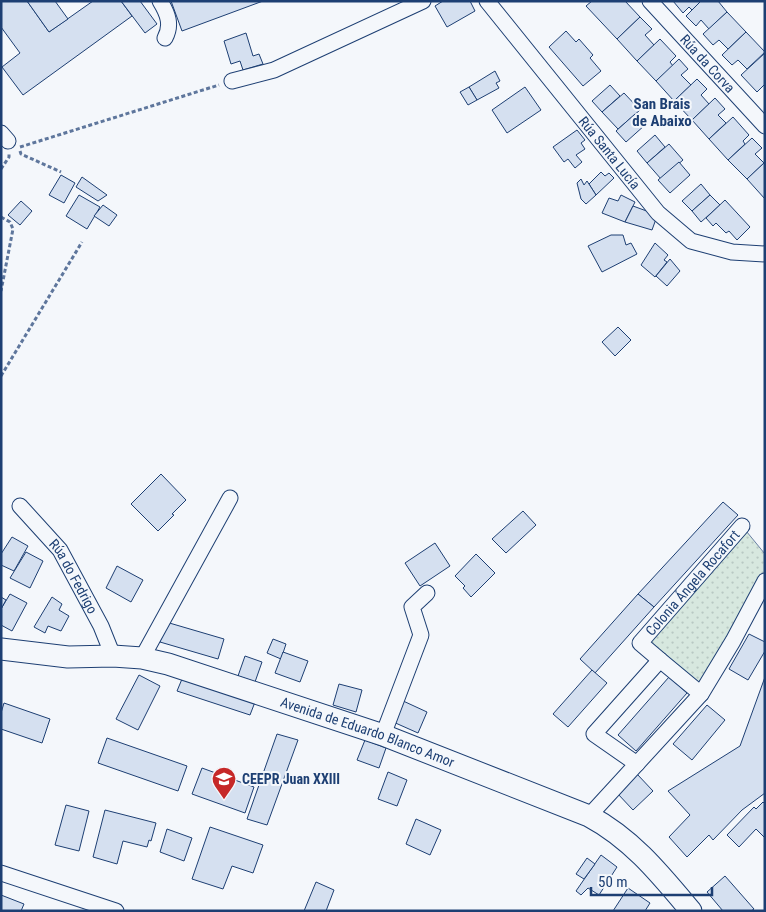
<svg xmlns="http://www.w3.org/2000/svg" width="766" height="912" viewBox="0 0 766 912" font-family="'Roboto Condensed',sans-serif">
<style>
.grass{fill:url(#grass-dots);stroke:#687fa3}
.building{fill:#d5e0f0;stroke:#1d3f73}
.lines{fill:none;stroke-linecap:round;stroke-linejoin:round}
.street-casing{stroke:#1d3f73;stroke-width:17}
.secondary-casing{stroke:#1d3f73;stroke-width:23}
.path{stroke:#5e769c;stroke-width:3;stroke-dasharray:4 2.5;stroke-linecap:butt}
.street{stroke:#f4f7fb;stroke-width:15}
.secondary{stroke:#f4f7fb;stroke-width:21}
.labels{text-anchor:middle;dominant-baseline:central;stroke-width:4;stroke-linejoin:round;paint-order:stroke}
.street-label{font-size:14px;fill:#1d3f73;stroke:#f4f7fb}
.poi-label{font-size:14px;font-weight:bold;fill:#1d3f73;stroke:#f4f7fb;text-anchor:start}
.neighbourhood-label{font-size:15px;font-weight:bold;fill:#1d3f73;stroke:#f4f7fb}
</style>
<defs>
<pattern id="grass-dots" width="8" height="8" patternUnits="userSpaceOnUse" patternTransform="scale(1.25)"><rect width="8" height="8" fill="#d7e8df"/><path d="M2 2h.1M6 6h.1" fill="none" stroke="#b8c8c3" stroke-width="1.8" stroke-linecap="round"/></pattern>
</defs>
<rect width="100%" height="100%" fill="#f4f7fb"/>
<!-- grass -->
<path class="grass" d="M742,526L765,554V580L701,694L640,643Z"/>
<!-- building -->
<g class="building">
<path d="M1,1H27L49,32L93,1H121L132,16L23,95L2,67L20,53L1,27Z"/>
<path d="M27,1H55L68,19L49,32Z"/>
<path d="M121,1H140L157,24L145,33Z"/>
<path d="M171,1H263L182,31Z"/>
<path d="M443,1H470L475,11L447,27L435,6Z"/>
<path d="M592,1H625L640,17L617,39L586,6Z"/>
<path d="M673,1H701L692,10L689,7L683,13Z"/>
<path d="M701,1H718L727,12L709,29L701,20L696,26L686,16Z"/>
<path d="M727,12L746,32L728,49L719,40L713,45L703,34Z"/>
<path d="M640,17L652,29L645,35L654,45L637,61L617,39Z"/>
<path d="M566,31L576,42L579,39L593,55L590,58L601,71L583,86L549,47Z"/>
<path d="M746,32L765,52L747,69L738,60L732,65L722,55Z"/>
<path d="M246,33L253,56L259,54L263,64L243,70L240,61L231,64L224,41Z"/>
<path d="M660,39L676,56L670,62L673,66L656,81L637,61Z"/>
<path d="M765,53V87L764,85L757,92L741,75Z"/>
<path d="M679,59L688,69L681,75L691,85L674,101L656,81Z"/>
<path d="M495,71L500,81L496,83L499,88L477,100L469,87Z"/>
<path d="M697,79L707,89L701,95L709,104L692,120L674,101Z"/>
<path d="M610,85L620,96L602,112L592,101Z"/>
<path d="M469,87L477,100L468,105L460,92Z"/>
<path d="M525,87L541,110L507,133L492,110Z"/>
<path d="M624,93L640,110L618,129L602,112Z"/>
<path d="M715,98L725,109L718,115L726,123L709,139L692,120Z"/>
<path d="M635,114L645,125L626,142L616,131Z"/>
<path d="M733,117L749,135L743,141L745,144L728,160L709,139Z"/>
<path d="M577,130L585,140L581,143L585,149L576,155L582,162L575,168L568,159L564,162L553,147Z"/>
<path d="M655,135L665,147L647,163L637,151Z"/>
<path d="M752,138L762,148L755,154L764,163L747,179L728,160Z"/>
<path d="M669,144L683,160L661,179L647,163Z"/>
<path d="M679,162L690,175L670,193L658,180Z"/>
<path d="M764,163H765V199L747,179Z"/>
<path d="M601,172L605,176L609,173L614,178L596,195L589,184Z"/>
<path d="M61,175L75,183L64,203L49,195Z"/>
<path d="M82,177L107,195L98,201L76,187Z"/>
<path d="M581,179L584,185L587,181L596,195L586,204L581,199L577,183Z"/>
<path d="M701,184L710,195L692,211L682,201Z"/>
<path d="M79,195L100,207L87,229L66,216Z"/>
<path d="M621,195L635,202L625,222L602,213L609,198L618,201Z"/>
<path d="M710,195L720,205L701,222L692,211Z"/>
<path d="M725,200L750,227L737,240L729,231L726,233L716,223L713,226L706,218Z"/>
<path d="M21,201L32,211L20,225L8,215Z"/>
<path d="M103,205L117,215L109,226L94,216Z"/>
<path d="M633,206L652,213L656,219L652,230L625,222Z"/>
<path d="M611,235H623L626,245L631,243L637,254L602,272L588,246Z"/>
<path d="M655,243L668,255L664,260L667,262L655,277L641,265Z"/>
<path d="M670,259L680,271L667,286L656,276Z"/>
<path d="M618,327L631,340L615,356L602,342Z"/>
<path d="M161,474L186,500L172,514L174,515L158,531L131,504Z"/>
<path d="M723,502L738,515L654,607L638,594Z"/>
<path d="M523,511L536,525L506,553L492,539Z"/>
<path d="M12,537L28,546L14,571L1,565V554Z"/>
<path d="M435,543L450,566L420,586L405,563Z"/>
<path d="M26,552L43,561L30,588L10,578Z"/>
<path d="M476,554L495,573L471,597L463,588L465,586L455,576Z"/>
<path d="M117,566L143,580L131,602L106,588Z"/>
<path d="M10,594L27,603L12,631L1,625V609Z"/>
<path d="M638,594L654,607L595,673L580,659Z"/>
<path d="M1,597L6,600L1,609Z"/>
<path d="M52,597L62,604L59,610L69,616L61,631L48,626L45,633L34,627Z"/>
<path d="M166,622L224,639L218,659L160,642Z"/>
<path d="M749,634L765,642V651L748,680L729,669Z"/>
<path d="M273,639L286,644L281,659L267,653Z"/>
<path d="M283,652L308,661L300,682L275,673Z"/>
<path d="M245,656L262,662L255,682L238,676Z"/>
<path d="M592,670L607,683L568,727L553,714Z"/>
<path d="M139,675L160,686L138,730L116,719Z"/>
<path d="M669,677L687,693L636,751L618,735Z"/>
<path d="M765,677V793L742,810L713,840L709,835L687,857L669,837L690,815L668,791L740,746Z"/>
<path d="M182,679L255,702L250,715L177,691Z"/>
<path d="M339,684L362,690L356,712L333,705Z"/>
<path d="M401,700L427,712L418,733L391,721Z"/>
<path d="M4,703L50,719L42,743L1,729V713Z"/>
<path d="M707,705L725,720L692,760L673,744Z"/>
<path d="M277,734L298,740L267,825L247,819Z"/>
<path d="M107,738L187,766L178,791L98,763Z"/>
<path d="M365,740L386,748L379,768L357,760Z"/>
<path d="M202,768L254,787L245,813L192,794Z"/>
<path d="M388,772L407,780L397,806L378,799Z"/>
<path d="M637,774L653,791L633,810L617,793Z"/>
<path d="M763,802L765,804V838L756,829L739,847L727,835L754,807L756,809Z"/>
<path d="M66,805L89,811L79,851L55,845Z"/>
<path d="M105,810L156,823L151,841L149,840L147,847L123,841L117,864L93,857Z"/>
<path d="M416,819L441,830L430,855L406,844Z"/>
<path d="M210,827L263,845L253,873L232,866L223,889L192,879Z"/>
<path d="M167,829L192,838L184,861L160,852Z"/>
<path d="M601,855L617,867L599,895L588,888L581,895L576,891Z"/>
<path d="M587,858L595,864L584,879L576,874Z"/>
<path d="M725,876L754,909L751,911H723L707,892Z"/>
<path d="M316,882L334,890L326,911H304Z"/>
<path d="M628,888L650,903L645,911H613Z"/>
<path d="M1,895L24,904L21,911H1Z"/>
</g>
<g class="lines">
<defs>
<g id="street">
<path d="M160,1C168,14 172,25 165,38"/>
<path id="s1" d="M487,1L658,213L691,241L732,252L765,254"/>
<path id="s2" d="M650,1L765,126"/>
<path d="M232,81L274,70L423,1"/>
<path d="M1,133L8,141"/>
<path id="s3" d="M20,506L60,550L101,626L113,656"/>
<path d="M142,658L230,498"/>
<path id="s4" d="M660,660L640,643L742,526"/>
<path d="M383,735L421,635L412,607L427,593"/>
<path d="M637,764L594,734L660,660L701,694"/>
<path d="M589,816L701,694L733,641L765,581"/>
<path d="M1,873L116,911"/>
</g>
<g id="secondary">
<path id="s5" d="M1,649L68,657L113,656L142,658L168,664L383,735L589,816C632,839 660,874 691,911"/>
</g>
</defs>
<!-- street casing -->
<use href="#street" class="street-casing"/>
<!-- secondary casing -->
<use href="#secondary" class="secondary-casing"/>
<!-- path -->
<g class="path">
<path d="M20,147L219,85"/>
<path d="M20,151L21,154L61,172"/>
<path d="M1,169L9,157V154"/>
<path d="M1,217L10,222L13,229L1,291"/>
<path d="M1,376L82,242"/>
</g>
<!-- street -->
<use href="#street" class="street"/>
<!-- secondary -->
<use href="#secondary" class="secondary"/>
</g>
<!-- icons -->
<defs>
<symbol id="school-pin" viewBox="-11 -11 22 30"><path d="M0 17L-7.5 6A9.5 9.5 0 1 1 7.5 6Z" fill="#c62828" stroke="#f4f7fb"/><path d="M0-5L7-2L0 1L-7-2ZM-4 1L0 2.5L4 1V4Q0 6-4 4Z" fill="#fff"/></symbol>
</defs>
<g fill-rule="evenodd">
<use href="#school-pin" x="210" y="765" width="28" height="38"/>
</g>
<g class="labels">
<!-- street labels -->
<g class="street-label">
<text stroke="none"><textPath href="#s2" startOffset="85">Rúa da Corva</textPath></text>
<text stroke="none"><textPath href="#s1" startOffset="195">Rúa Santa Lucía</textPath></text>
<text stroke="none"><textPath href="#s3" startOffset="89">Rúa do Fedrigo</textPath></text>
<text stroke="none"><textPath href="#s4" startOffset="106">Colonia Ángela Rocafort</textPath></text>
<text stroke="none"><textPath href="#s5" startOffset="379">Avenida de Eduardo Blanco Amor</textPath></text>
</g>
<!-- poi labels -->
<g class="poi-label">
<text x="242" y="779">CEEPR Juan XXIII</text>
</g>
<!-- neighbourhood labels -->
<g class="neighbourhood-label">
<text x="662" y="104">San Brais<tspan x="662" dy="17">de Abaixo</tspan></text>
</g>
</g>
<!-- border -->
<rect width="766" height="912" fill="none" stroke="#1d3f73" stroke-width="5"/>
<!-- scale -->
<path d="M591 887v8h121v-8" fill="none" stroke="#1d3f73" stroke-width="2.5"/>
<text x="598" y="887" font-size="15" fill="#1d3f73" stroke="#f4f7fb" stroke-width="4" paint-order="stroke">50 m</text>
</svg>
